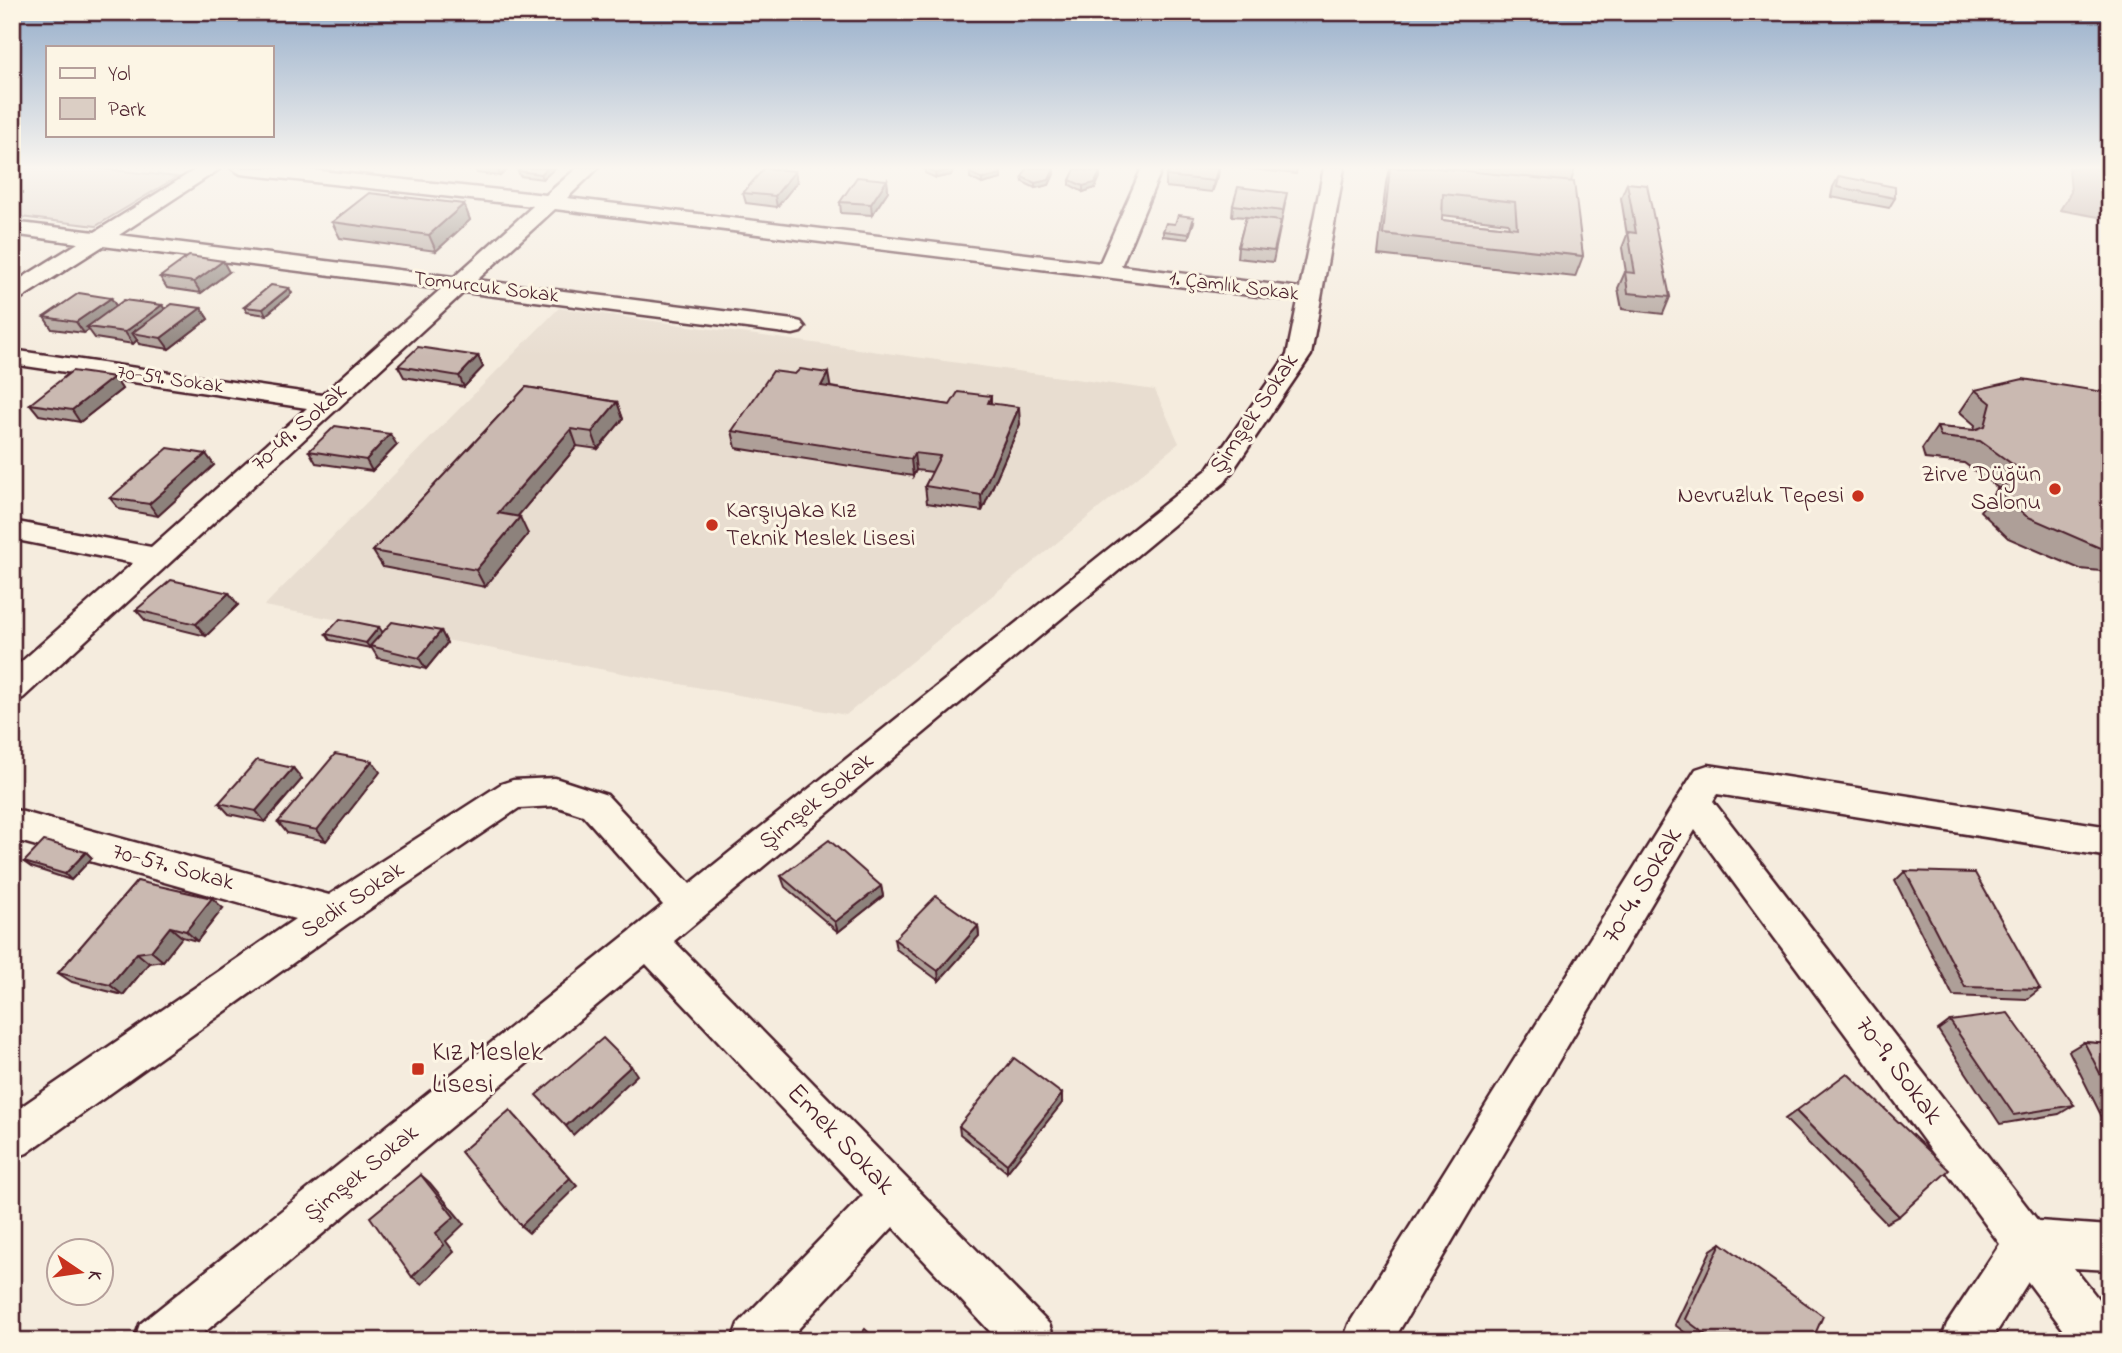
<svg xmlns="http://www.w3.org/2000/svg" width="2122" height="1353" viewBox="0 0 2122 1353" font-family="'Indie Flower',sans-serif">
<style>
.built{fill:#e8ddd0}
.green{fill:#dbcec4;stroke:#927678;stroke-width:2}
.water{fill:#b8a39e;stroke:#8c6e70;stroke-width:2}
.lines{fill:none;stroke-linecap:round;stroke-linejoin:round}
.minor-casing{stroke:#4a1f2b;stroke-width:5}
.minor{fill:#fcf5e5;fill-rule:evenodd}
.wall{fill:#ae9f98;stroke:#4a1f2b;stroke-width:2;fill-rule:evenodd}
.shaded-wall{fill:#8d827c;stroke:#4a1f2b;stroke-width:2}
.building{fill:#cab9b1;stroke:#4a1f2b;stroke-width:2;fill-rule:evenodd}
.poi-dot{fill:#c8321e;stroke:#fcf5e5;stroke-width:2.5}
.labels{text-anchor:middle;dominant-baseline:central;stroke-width:6;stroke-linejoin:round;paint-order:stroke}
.far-street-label{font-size:21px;fill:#4a1f2b;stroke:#fcf5e5}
.street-label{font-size:24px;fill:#4a1f2b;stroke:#fcf5e5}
.poi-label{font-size:24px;fill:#4a1f2b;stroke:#fcf5e5;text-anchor:end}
.near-street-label{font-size:28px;fill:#4a1f2b;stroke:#fcf5e5}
.near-poi-label{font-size:28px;fill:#4a1f2b;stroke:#fcf5e5;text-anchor:start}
</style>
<rect width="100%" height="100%" fill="#f5ecde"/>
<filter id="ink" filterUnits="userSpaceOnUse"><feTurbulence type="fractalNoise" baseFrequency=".0143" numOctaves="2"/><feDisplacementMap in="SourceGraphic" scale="14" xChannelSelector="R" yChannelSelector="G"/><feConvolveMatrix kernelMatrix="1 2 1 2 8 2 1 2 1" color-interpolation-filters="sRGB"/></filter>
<g filter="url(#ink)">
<!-- built -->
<path class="built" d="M559,308L1155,390L1179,443L846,715L264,606Z"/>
<!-- green -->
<path class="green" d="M12,168H95L177,177L96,226L12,216Z"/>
<!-- water -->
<path class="water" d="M2069,168H2096L2110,181V195L2105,196L2110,200V219L2060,210L2071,192Z"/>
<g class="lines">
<defs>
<g id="minor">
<path d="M198,168H221L119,235L454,277L533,206L241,174L231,168H293L546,195L577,168H598L567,198L1100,263L1142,168H1162L1121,266L1300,288L1324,168H1344L1311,355L1225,482L674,941L1049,1324L1055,1341H999L893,1227L787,1341H732L738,1324L863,1195L646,964L194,1341H134L140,1324L663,905L583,815L555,806L519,808L346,925L27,1153L12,1159V1113L295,919L12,839V809L329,895L501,784L513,780L555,778L607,795L690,884L1207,470L1287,355L1298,301L555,209L477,280L793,320L801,322L805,327L801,332L793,334L464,292L23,698L12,701V670L133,563L12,539V521L151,547L307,408L12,364V350L322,395L441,289L103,246L20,299L12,301V284L78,243L12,234V222L95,232Z"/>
<path d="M1708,765L2110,827V857L1717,794L1713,801L2038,1221L2110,1226V1270L2074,1268L2110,1314V1341H2072L2028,1282L1991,1341H1941L1947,1324L2000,1244L1695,830L1393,1341H1343L1349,1324L1696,769Z"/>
</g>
</defs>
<!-- minor casing -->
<use href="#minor" class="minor-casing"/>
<!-- minor -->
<use href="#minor" class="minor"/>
</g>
<!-- wall -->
<g class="wall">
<path d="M475,168H509L500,176L477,173Z"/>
<path d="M555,168L543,179L520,176L518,171Z"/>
<path d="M925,168L951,175L936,178L925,173Z"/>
<path d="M1219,168L1218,176L1212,192L1166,187V176Z"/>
<path d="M1243,168H1297L1296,174Z"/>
<path d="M1389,168H1575L1571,182L1583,256L1575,277L1378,255L1386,183ZM1442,215L1508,223L1509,227L1442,220Z"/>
<path d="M1054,169V174L1049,185L1035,188L1023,182L1022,177Z"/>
<path d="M970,173L1001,174V179L982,184L970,178Z"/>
<path d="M1839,176L1895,198L1889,208L1831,197L1833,187Z"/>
<path d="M1100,177L1095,188L1083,192L1070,185V180Z"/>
<path d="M887,180L888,191L872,215L841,213L840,202Z"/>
<path d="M797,182L777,207L746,203L743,193Z"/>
<path d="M1627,183L1670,297L1663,314L1622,309L1618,288L1625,272H1626L1622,248L1627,235L1621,198Z"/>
<path d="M464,204L470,220L436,251L340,238L332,222Z"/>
<path d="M1285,204L1273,262L1237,258L1238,247L1246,217L1232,216L1233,205Z"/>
<path d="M1194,222L1188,239L1163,236V231L1175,224Z"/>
<path d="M229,272L201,293L167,288L160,277Z"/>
<path d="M292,293L266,315L247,312L244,307Z"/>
<path d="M111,298L116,306L162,305L164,309L201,308L208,319L169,349L139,344L137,340L133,344L95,338L89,330L84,333L52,329L44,317Z"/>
<path d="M478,356L483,367L464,387L404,377L398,366Z"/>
<path d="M114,377L122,389L80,422L39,415L30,404Z"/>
<path d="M526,387L617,402L623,419L598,449L577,446L517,517L528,534L485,587L383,567L373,551Z"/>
<path d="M830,387L950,405L991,396V403L1020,424L982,511L927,503L925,486L933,472L916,470L913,476L736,448L732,431Z"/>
<path d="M1975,390L2110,393V572L2080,569L2008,538L1980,511L1998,488L1964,463L1925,459L1922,449L1937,427L1974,430L1975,425L1960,412Z"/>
<path d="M397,445L372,471L316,463L309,451Z"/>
<path d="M206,454L214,465L158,516L119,509L110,498Z"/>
<path d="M229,593L238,605L206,636L146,621L136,610Z"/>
<path d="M441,631L447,643L426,669L378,658L371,647L370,648L330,640L326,634Z"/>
<path d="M293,768L302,779L265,822L229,814L219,803Z"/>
<path d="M380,772L326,841L287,833L278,822Z"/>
<path d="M86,852L92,858L71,880L31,867L24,862Z"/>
<path d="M1905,871L2040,989L2027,999L1953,996L1895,881Z"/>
<path d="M781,876L881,886L883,896L838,932L785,887Z"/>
<path d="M137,881L223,908L197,941L182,937L163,961L149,963L123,995L72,982L58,973Z"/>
<path d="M2110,898V916L2103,903Z"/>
<path d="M978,926L979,936L939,981L896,949L894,939Z"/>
<path d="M1950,1021L2074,1105L2059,1114L2000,1124L1938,1030Z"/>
<path d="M2084,1042L2110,1044V1133L2069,1051Z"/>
<path d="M1062,1103L1007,1172L960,1134L959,1126Z"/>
<path d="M1796,1111L1899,1216L1886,1223L1785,1119Z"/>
<path d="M1721,1243L1812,1341H1696L1675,1325L1711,1250Z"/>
</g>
<!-- shaded-wall -->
<g class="shaded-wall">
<path d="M501,168H509L500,176L498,170Z"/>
<path d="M548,168H555L543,179L541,174Z"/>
<path d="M952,168H954L951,175L936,178L935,173Z"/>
<path d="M1219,168L1218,176L1212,192L1214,181Z"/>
<path d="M1054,169V174L1049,185L1035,188V183Z"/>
<path d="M795,171L797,182L777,207L775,196Z"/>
<path d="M1100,172V177L1095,188L1083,192V186Z"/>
<path d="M1001,174V179L982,184V179Z"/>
<path d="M887,180L888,191L872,215L871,204Z"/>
<path d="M464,204L470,220L436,251L429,235Z"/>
<path d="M223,261L229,272L201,293L194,282Z"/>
<path d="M289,288L292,293L266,315L263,309Z"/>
<path d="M111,298L118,309L87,327L89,330L84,333L76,322Z"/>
<path d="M162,305L169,316L132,333L137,340L133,344L125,332Z"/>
<path d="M201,308L208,319L169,349L161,338Z"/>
<path d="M478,356L483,367L464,387L459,376Z"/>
<path d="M828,373L831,390L821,386Z"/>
<path d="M114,377L122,389L80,422L72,410Z"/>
<path d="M617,402L623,419L598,449L592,432Z"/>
<path d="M1019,407L1020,424L982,511L981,495Z"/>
<path d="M571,429L577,446L506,530L498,513Z"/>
<path d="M390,434L397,445L372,471L366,460Z"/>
<path d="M914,453L916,470L913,476L911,459Z"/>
<path d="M206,454L214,465L158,516L149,504Z"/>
<path d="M520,517L528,534L485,587L476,570Z"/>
<path d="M229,593L238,605L206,636L196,624Z"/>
<path d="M379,627L383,633L370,648L366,643Z"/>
<path d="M441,631L447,643L426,669L419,658Z"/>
<path d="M372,761L380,772L326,841L317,830Z"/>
<path d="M293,768L302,779L265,822L256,811Z"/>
<path d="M86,852L92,858L71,880L65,874Z"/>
<path d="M881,886L883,896L838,932L835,922Z"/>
<path d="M212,898L223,908L197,941L186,931Z"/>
<path d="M978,926L979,936L939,981L938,971Z"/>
<path d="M170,927L182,937L163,961L151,951Z"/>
<path d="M137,953L149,963L123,995L110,985Z"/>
<path d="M631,1066L637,1075L573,1135L566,1126Z"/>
<path d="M1062,1094V1103L1007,1172V1164Z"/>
<path d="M518,1119L577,1186L529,1233L521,1226Z"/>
<path d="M421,1175L430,1183L464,1224L446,1241L454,1252L422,1284L412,1277L436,1233Z"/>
</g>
<!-- building -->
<g class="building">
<path d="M478,168H501L498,170Z"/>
<path d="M522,168H548L541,174L518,171Z"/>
<path d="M764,168L795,171L775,196L743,193Z"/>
<path d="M925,168H952L951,170L935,173Z"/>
<path d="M973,168H999L1001,174L982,179L970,173Z"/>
<path d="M1027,168H1047L1054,169L1049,180L1035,183L1022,177Z"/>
<path d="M1170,168H1218L1214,181L1166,176Z"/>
<path d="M1390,168H1436L1574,182L1583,256L1383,234ZM1443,194L1515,202L1517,228L1442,220Z"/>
<path d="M1556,168H1575V170Z"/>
<path d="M1075,169L1100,172L1095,183L1083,186L1070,180Z"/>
<path d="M1839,176L1895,187V198L1837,187Z"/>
<path d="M857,177L887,180L871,204L840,202Z"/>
<path d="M1627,183L1647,185L1670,297L1628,293L1625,272L1635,273L1628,232L1636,233Z"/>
<path d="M1238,187L1287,193L1283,211L1233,205Z"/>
<path d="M369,193L464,204L429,235L332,222Z"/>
<path d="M1178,215L1194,217L1189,234L1163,231L1166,223L1175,224Z"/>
<path d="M1246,217L1281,221L1274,251L1238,247Z"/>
<path d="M189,256L223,261L194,282L160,277Z"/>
<path d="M271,285L289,288L263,309L244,307Z"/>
<path d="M79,293L111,298L76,322L44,317Z"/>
<path d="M124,300L162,305L125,332L87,327Z"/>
<path d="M172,304L201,308L161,338L132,333Z"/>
<path d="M418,347L478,356L459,376L398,366Z"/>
<path d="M800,369L828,373L821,386L950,405L958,392L991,396L988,403L1019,407L981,495L925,486L940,456L914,453L911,459L732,431L773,371L795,374Z"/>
<path d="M72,371L114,377L72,410L30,404Z"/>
<path d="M2023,379L2110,393V548H2100L2026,516L1997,489L2026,474L1980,441L1941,437L1937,427L1974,430L1985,426L1991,403L1975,390Z"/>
<path d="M526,387L617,402L592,432L571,429L517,491L498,513L520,517L476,570L373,551Z"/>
<path d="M335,426L390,434L366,460L309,451Z"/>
<path d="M168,448L206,454L149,504L110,498Z"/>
<path d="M171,580L229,593L196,624L136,610Z"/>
<path d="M340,619L379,627L366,643L326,634Z"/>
<path d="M392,622L441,631L419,658L370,646Z"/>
<path d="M335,754L372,761L317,830L278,822Z"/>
<path d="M257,760L293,768L256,811L219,803Z"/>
<path d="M829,840L881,886L835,922L781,876Z"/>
<path d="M44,841L86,852L65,874L24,862Z"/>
<path d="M1905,871L1975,873L2040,989L1965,987Z"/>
<path d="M137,881L212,898L186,931L170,927L151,951L137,953L110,985L58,973Z"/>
<path d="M936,896L978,926L938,971L894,939Z"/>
<path d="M2008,1013L2074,1105L2014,1115L1950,1021Z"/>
<path d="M603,1038L631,1066L566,1126L536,1095Z"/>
<path d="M2084,1042L2110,1044V1093Z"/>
<path d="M1014,1058L1062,1094L1007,1164L959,1126Z"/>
<path d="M1847,1073L1949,1170L1899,1216L1796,1111Z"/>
<path d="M510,1110L570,1178L521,1226L461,1152Z"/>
<path d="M421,1175L454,1217L436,1233L444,1245L412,1277L370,1217Z"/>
<path d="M1721,1243L1823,1316L1812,1341H1714L1685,1319Z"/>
<path d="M865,1329L878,1341H856Z"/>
</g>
</g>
<!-- sky -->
<linearGradient id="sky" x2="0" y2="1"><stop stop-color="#95adca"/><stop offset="0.47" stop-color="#faf6f0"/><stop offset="1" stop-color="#faf6f0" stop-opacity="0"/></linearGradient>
<rect width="2122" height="357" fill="url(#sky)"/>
<!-- markers -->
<g class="poi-dot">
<circle cx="2055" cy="489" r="7"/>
<circle cx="1858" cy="496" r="7"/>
<circle cx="712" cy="525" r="7"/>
<rect x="411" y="1062" width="14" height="14" rx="3.5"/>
</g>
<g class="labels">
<!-- far-street labels -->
<g class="far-street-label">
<text transform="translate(1234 287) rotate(7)">1. Çamlık Sokak</text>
<text transform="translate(486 288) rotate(7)">Tomurcuk Sokak</text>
<text transform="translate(170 380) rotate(8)">70-59. Sokak</text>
</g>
<!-- street labels -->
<g class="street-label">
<text transform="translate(1255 414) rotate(-56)">Şimşek Sokak</text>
<text transform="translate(300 428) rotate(-42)">70-49. Sokak</text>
<text transform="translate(817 802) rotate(-39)">Şimşek Sokak</text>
<text transform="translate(173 868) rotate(15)">70-57. Sokak</text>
<text transform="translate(353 901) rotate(-34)">Sedir Sokak</text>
<text transform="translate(362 1174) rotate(-39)">Şimşek Sokak</text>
</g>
<!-- poi labels -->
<g class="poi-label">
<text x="2041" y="475">Zirve Düğün<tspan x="2041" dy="28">Salonu</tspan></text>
<text x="1844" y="496">Nevruzluk Tepesi</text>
<text x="726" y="511" text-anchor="start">Karşıyaka Kız<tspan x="726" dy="28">Teknik Meslek Lisesi</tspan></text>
</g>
<!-- near-street labels -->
<g class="near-street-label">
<text transform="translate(1643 886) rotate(-59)">70-4. Sokak</text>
<text transform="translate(1898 1071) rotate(53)">70-9. Sokak</text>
<text transform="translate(840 1140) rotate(46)">Emek Sokak</text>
</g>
<!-- near-poi labels -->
<g class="near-poi-label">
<text x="432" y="1053">Kız Meslek<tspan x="432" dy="32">Lisesi</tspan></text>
</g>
</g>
<!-- margin -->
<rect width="2122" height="1353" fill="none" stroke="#fcf5e5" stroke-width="42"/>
<rect x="21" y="21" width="2080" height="1311" fill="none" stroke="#4a1f2b" stroke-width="2.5" filter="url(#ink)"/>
<!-- legend -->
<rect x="46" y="46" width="228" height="91" fill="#fcf5e5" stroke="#b59f9b" stroke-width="2"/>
<rect x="60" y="68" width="35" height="10" fill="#fcf5e5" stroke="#b59f9b" stroke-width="2"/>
<text x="108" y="80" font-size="21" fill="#4a1f2b">Yol</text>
<rect x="60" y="98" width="35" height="21" fill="#dbcec4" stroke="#b59f9b" stroke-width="2"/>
<text x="108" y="116" font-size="21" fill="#4a1f2b">Park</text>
<!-- north arrow -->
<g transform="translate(80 1272) rotate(103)"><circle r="33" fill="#fcf5e5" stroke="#b59f9b" stroke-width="2"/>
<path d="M0-5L12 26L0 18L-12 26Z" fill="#c8321e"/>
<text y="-10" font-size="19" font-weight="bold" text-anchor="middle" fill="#4a1f2b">K</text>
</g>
</svg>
